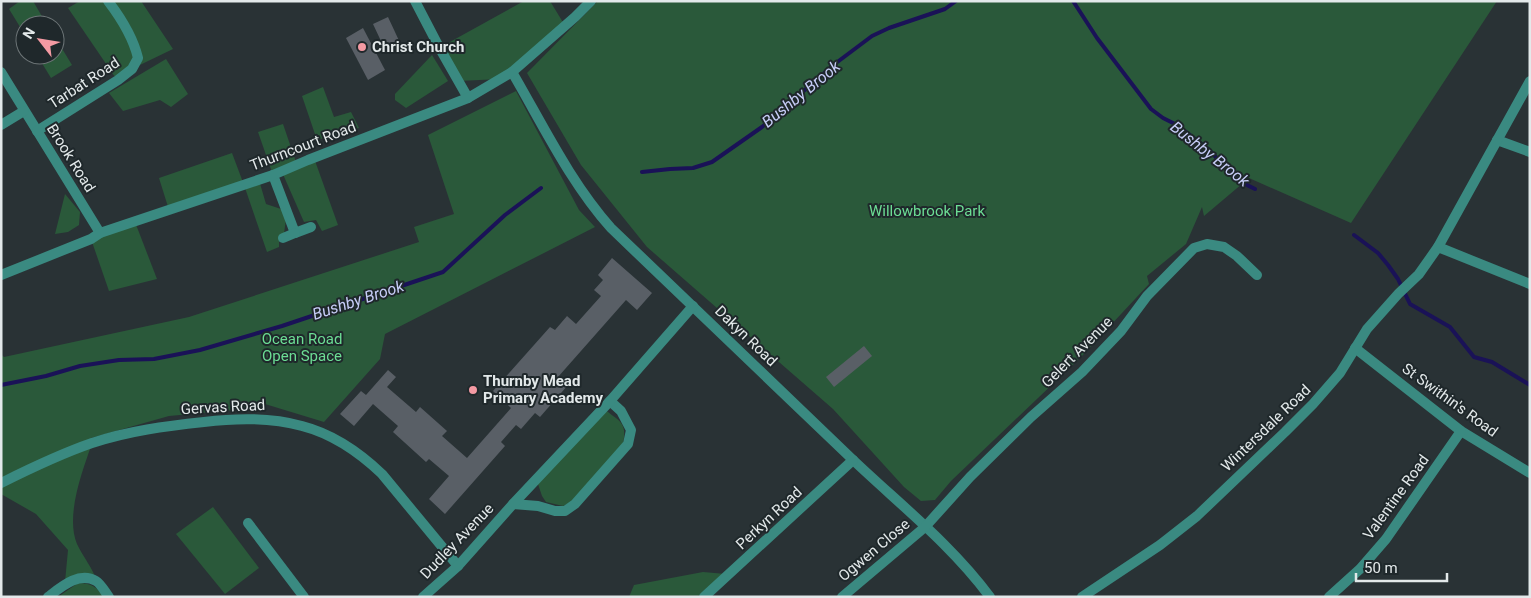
<svg xmlns="http://www.w3.org/2000/svg" width="1531" height="598" viewBox="0 0 1531 598" font-family="Roboto,sans-serif">
<style>
.green{fill:#2a593a}
.lines{fill:none;stroke-linecap:round;stroke-linejoin:round}
.stream{stroke:#1a1257;stroke-width:4}
.building{fill:#595f66}
.street{stroke:#3a8a81;stroke-width:10}
.poi-dot{fill:#f49aa3;stroke:#1f282b;stroke-width:2}
.labels{text-anchor:middle;dominant-baseline:central;stroke-width:4;stroke-linejoin:round;paint-order:stroke}
.poi-label{font-size:15px;font-weight:bold;fill:#e3e9ea;stroke:#1f282b;text-anchor:start}
.street-label{font-size:15px;fill:#e3e9ea;stroke:#1f282b}
.park-label{font-size:15px;fill:#6cdd94;stroke:#1f282b}
.water-label{font-size:16px;font-style:italic;fill:#c7cdf7;stroke:#1f282b}
</style>
<rect width="100%" height="100%" fill="#293235"/>
<!-- green -->
<g class="green">
<path d="M20,1H33L47,25H25V35L9,9Z"/>
<path d="M80,1H141L173,49L115,77L68,8Z"/>
<path d="M524,1H550L564,24L500,79L459,81L439,48Z"/>
<path d="M598,1H1497L1351,223L1249,178L1204,216L1202,207L1186,244L1147,276L1149,284L1081,357L951,481L935,500L921,501L904,487L833,409L647,247L581,165L527,73Z"/>
<path d="M55,37L72,65L51,78L37,55H55Z"/>
<path d="M432,55L448,81L406,108L395,100V94Z"/>
<path d="M166,59L188,94L171,107L160,100L123,111L109,93Z"/>
<path d="M323,87L334,117L351,112L359,128L317,140L302,96Z"/>
<path d="M516,91L579,210L595,227L385,334L380,359L324,422L265,404L257,408L169,416L91,438L92,443C83,470 65,515 77,544C83,557 93,568 97,582H65L68,550L36,514L1,494V354L4,357L189,317L419,242L414,227L454,214L428,135Z"/>
<path d="M283,124L297,165L314,158L338,225L322,231L316,220L304,222L282,172L273,175L258,132Z"/>
<path d="M232,153L244,185L259,180L266,204L287,211L284,234L279,239V247L267,252L244,185L169,210L159,178Z"/>
<path d="M65,194L80,212L79,225L68,232L55,234Z"/>
<path d="M135,222L157,279L109,291L91,239Z"/>
<path d="M603,408C618,421 628,421 623,444L571,502L563,506L546,502L542,496L537,481Z"/>
<path d="M213,507L259,568L225,594L176,534Z"/>
<path d="M703,572L726,574L697,597H629L634,585Z"/>
<path d="M78,583C91,583 97,587 104,597H58Z"/>
</g>
<g class="lines">
<!-- stream -->
<g class="stream">
<path d="M1073,1L1097,38L1151,109L1163,118L1177,125L1208,149L1239,181L1255,189"/>
<path d="M642,172L670,169L693,168L712,162L762,127L836,63L872,36L889,28L945,9L956,1"/>
<path d="M1354,235L1378,253L1388,265L1398,279L1410,304L1450,327L1474,357L1492,362L1530,385"/>
<path d="M1,385L46,376L80,366L119,360L154,359L200,350L282,326L443,272L505,215L541,188"/>
</g>
</g>
<!-- building -->
<g class="building">
<path d="M388,17L402,47L387,54L373,24Z"/>
<path d="M363,28L385,70L368,80L346,38Z"/>
<path d="M612,258L652,293L637,310L626,300L558,377L568,385L540,417L535,413L521,429L516,425L501,442L505,446L445,514L429,499L449,476L429,459L426,462L393,432L398,426L373,404L354,426L340,414L361,391L366,395L388,370L396,377L387,387L416,412L420,407L447,431L442,436L467,458L511,408L493,391L550,327L555,330L567,316L576,324L601,296L594,290L603,280L598,275Z"/>
<path d="M864,346L872,356L834,387L826,377Z"/>
</g>
<g class="lines">
<!-- street -->
<g class="street">
<path d="M415,1L439,47L468,98"/>
<path d="M1,72L100,233"/>
<path d="M512,72C543,125 570,182 611,228C691,304 771,381 851,458C898,503 951,544 990,597"/>
<path d="M1,125L24,111"/>
<path d="M37,131L118,80L132,69L138,58C133,37 121,18 108,1"/>
<path d="M1497,140L1530,152"/>
<path d="M273,175L295,233L311,227"/>
<path d="M283,238L295,233"/>
<path d="M1438,247L1530,284"/>
<path d="M1,275L91,239L100,233L273,175L308,160L468,98L512,72L575,17L591,1"/>
<path d="M1355,348L1461,431L1530,473"/>
<path d="M1,483C31,468 60,454 92,443C128,431 166,426 204,422C236,418 270,417 302,426C333,434 359,452 382,474L458,566"/>
<path d="M513,504L538,506L555,511H565L575,504L628,444L631,430L621,411L610,401"/>
<path d="M248,523L304,597"/>
<path d="M48,597C61,587 79,571 96,581C101,584 105,592 109,597"/>
<path d="M423,597L458,566L513,504L610,401L693,306"/>
<path d="M704,597L853,460"/>
<path d="M842,597L925,527L970,477L1031,417L1082,372L1121,331L1147,296L1194,248L1207,244L1224,247L1237,256L1257,275"/>
<path d="M1082,597L1160,545L1197,516L1285,432L1313,404L1340,373L1367,329L1399,293L1419,274L1438,247L1530,81"/>
<path d="M1329,597L1360,569L1386,539L1461,431"/>
</g>
</g>
<!-- markers -->
<g class="poi-dot">
<circle cx="362" cy="47" r="5"/>
<circle cx="473" cy="390" r="5"/>
</g>
<g class="labels">
<!-- poi labels -->
<g class="poi-label">
<text x="372" y="47">Christ Church</text>
<text x="483" y="381">Thurnby Mead<tspan x="483" dy="17">Primary Academy</tspan></text>
</g>
<!-- street labels -->
<g class="street-label">
<text transform="translate(84 83) rotate(-33)">Tarbat Road</text>
<text transform="translate(303 146) rotate(-21)">Thurncourt Road</text>
<text transform="translate(71 158) rotate(58)">Brook Road</text>
<text transform="translate(746 336) rotate(44)">Dakyn Road</text>
<text transform="translate(1077 352) rotate(-45)">Gelert Avenue</text>
<text transform="translate(1450 400) rotate(36)">St Swithin's Road</text>
<text transform="translate(223 407) rotate(-3)">Gervas Road</text>
<text transform="translate(1266 428) rotate(-44)">Wintersdale Road</text>
<text transform="translate(1396 497) rotate(-54)">Valentine Road</text>
<text transform="translate(769 518) rotate(-43)">Perkyn Road</text>
<text transform="translate(457 541) rotate(-46)">Dudley Avenue</text>
<text transform="translate(874 550) rotate(-40)">Ogwen Close</text>
</g>
<!-- park labels -->
<g class="park-label">
<text x="927" y="211">Willowbrook Park</text>
<text x="302" y="339">Ocean Road<tspan x="302" dy="17">Open Space</tspan></text>
</g>
<!-- water labels -->
<g class="water-label">
<text transform="translate(801 94) rotate(-39)">Bushby Brook</text>
<text transform="translate(1210 154) rotate(38)">Bushby Brook</text>
<text transform="translate(358 300) rotate(-18)">Bushby Brook</text>
</g>
</g>
<!-- border -->
<rect width="1531" height="598" fill="none" stroke="#e3e9ea" stroke-width="5"/>
<!-- north arrow -->
<g transform="translate(40 40) rotate(301)"><circle r="24" fill="#1f282b" stroke="#6d7577"/>
<path d="M0-4L9 19L0 12L-9 19Z" fill="#f49aa3"/>
<text y="-8" font-size="14" font-weight="bold" text-anchor="middle" fill="#e3e9ea">N</text>
</g>
<!-- scale -->
<path d="M1356 573v8h91v-8" fill="none" stroke="#e3e9ea" stroke-width="2.5"/>
<text x="1364" y="573" font-size="15" fill="#e3e9ea" stroke="#1f282b" stroke-width="4" paint-order="stroke">50 m</text>
</svg>
